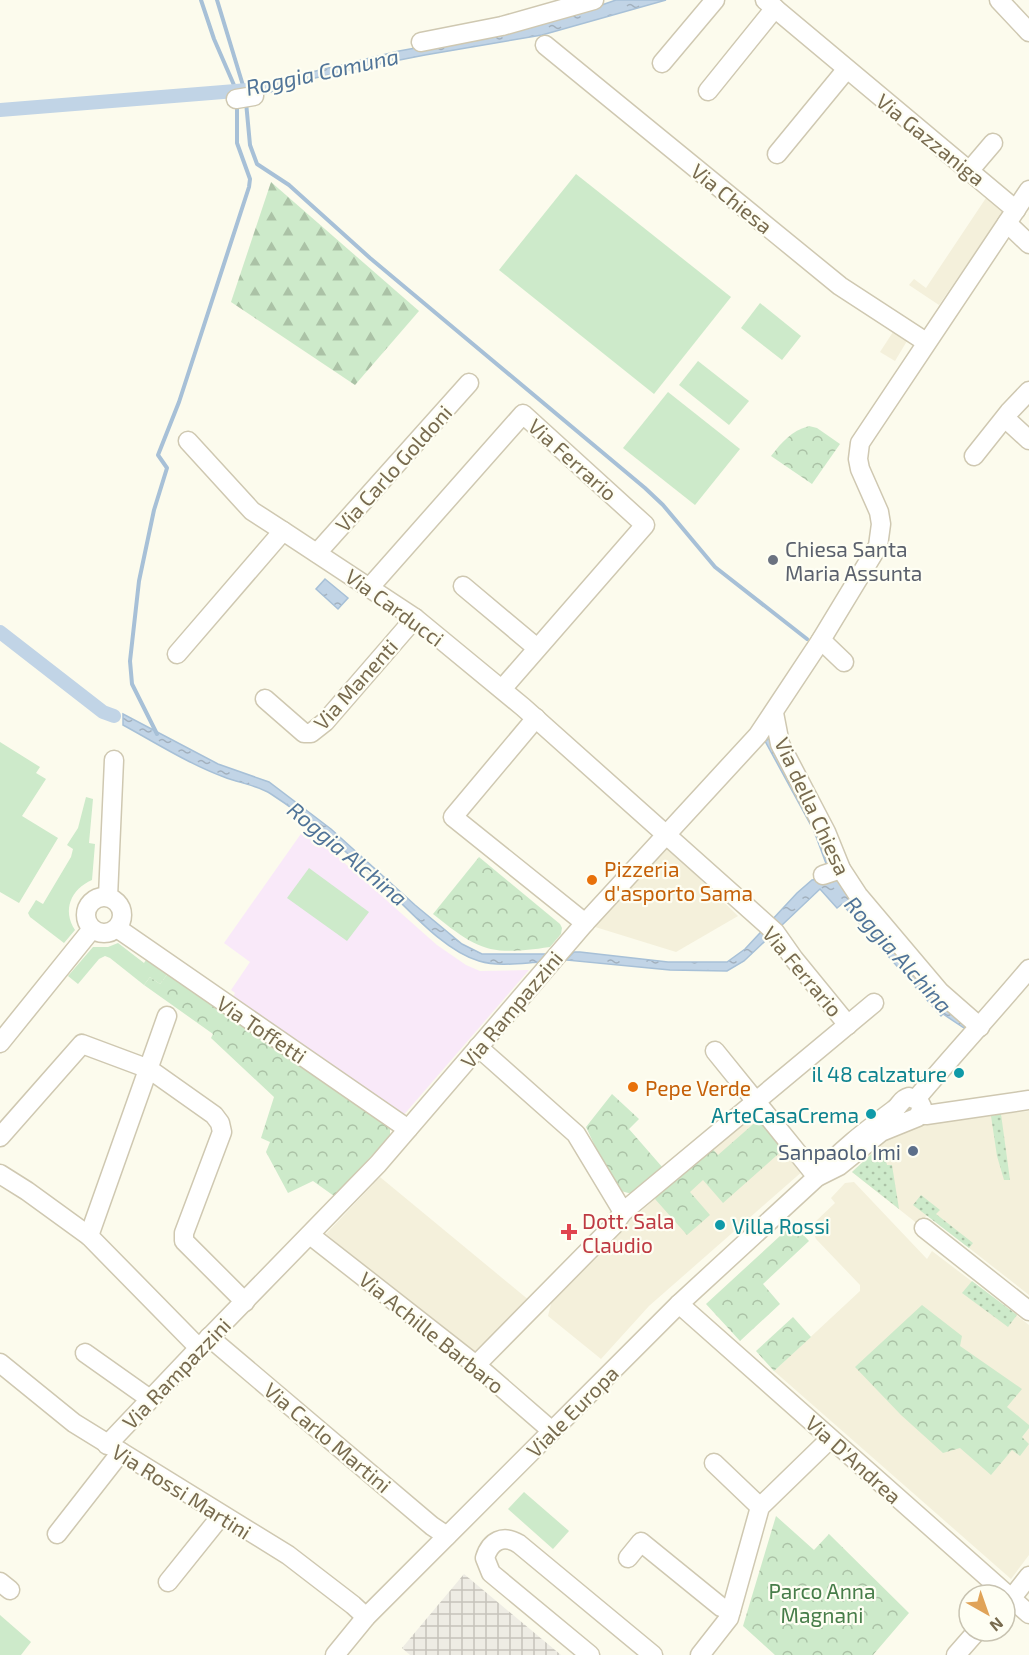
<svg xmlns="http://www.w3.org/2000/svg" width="1029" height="1655" viewBox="0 0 1029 1655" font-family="'Exo 2',sans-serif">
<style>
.residential{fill:#f4f0db}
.industrial{fill:url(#industrial-grid)}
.education{fill:#f9e9f9}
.grass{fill:#cdeaca}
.forest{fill:url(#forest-firs)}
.park{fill:url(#park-crowns)}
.garden{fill:url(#garden-dots)}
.water{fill:url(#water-ripples);stroke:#a7c0d7;stroke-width:1.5}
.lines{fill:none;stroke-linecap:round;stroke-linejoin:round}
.stream{stroke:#a7c0d7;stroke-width:4}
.canal{stroke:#c1d4e6;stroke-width:14}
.minor-casing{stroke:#cfc8b1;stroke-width:21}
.minor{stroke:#fff;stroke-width:18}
.worship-dot{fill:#6b7280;stroke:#fefef3;stroke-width:2}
.food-dot{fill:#e8710a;stroke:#fefef3;stroke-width:2}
.culture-dot{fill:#0f9aa8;stroke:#fefef3;stroke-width:2}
.service-dot{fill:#5c6f8a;stroke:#fefef3;stroke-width:2}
.health-dot{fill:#e0444e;stroke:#fefef3;stroke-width:2}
.labels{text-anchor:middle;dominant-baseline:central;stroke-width:4.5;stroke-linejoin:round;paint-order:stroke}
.street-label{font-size:21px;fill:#786b4f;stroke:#fefef3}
.worship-label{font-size:21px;fill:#5b616d;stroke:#fefef3;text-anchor:start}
.food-label{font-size:21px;fill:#c56008;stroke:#fefef3;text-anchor:start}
.culture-label{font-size:21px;fill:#0d838f;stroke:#fefef3;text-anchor:end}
.service-label{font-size:21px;fill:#4e5e75;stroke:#fefef3;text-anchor:end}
.health-label{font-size:21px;fill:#be3a42;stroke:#fefef3;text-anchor:start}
.park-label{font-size:21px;fill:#477d49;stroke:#fefef3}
.water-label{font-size:22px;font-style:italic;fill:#507498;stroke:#fefef3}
</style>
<defs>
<pattern id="industrial-grid" width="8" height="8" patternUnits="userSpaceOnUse" patternTransform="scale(1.5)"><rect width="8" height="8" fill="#eeece4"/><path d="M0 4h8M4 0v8" fill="none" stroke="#c6c3bb"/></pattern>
<pattern id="forest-firs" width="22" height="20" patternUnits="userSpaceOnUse" patternTransform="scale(1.5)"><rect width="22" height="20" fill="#cdeaca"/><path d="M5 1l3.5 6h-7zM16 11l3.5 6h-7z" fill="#abc2a6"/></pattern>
<pattern id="park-crowns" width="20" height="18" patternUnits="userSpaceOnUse" patternTransform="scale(1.5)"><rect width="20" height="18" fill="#cdeaca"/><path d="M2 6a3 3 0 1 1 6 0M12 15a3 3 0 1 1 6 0" fill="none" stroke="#abc2a6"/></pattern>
<pattern id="garden-dots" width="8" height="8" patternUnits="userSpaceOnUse" patternTransform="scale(1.5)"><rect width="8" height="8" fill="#cdeaca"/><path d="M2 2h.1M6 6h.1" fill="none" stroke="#abc2a6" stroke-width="1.8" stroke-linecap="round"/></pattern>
<pattern id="water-ripples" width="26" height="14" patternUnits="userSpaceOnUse" patternTransform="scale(1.5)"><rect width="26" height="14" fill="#c1d4e6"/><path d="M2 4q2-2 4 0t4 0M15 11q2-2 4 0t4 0" fill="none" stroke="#a2b0bd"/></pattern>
</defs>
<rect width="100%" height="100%" fill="#fcfbed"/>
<!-- residential -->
<g class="residential">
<path d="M988,195L1005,209L939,305L909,285L914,279L926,288Z"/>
<path d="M893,332L907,341L895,361L880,352Z"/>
<path d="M666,846L738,916L676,952L592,926Z"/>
<path d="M752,1111L804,1170L649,1306L601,1359L548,1316L552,1300L575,1271L600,1253L632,1217L640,1212L655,1199L658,1194Z"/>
<path d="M1029,1111V1295L927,1215L919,1225L852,1172L878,1147L874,1140L898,1127Z"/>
<path d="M380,1177L530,1301L475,1354L326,1234Z"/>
<path d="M854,1182L927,1259L932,1251L1029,1325V1555L1011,1579L774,1371L860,1291V1285L816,1239L812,1229L815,1222L835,1203L831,1198L845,1183Z"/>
</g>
<!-- industrial -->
<path class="industrial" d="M464,1574L561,1655H410L402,1648Z"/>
<!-- education -->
<path class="education" d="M305,828L437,945L466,965L480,971L529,970L402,1117L233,997L235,993L231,990L250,962L224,943Z"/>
<!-- grass -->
<g class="grass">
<path d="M576,174L731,297L654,394L499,270Z"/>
<path d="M760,303L801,336L782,360L741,328Z"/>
<path d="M698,361L749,401L729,425L679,385Z"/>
<path d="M668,392L740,449L695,505L623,448Z"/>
<path d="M0,742L40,767L36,773L46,779L22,816L58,838L19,903L0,892Z"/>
<path d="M86,797L93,799L89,843L95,844L92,880C71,889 62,910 75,930L64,943L30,917L28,913L36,900L43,904L71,857L73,849L67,845L78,828Z"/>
<path d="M309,868L369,912L347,941L287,898Z"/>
<path d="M118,943L144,963L148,957L169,972L160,984L150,977L144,985L110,958L105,956L99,959L78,984L68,976L93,947H108Z"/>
<path d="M524,1492L569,1531L553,1549L508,1509Z"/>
<path d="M0,1615L31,1642L21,1655H0Z"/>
</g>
<!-- forest -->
<path class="forest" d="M271,182L419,311L355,385L231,302Z"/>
<!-- park -->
<g class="park">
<path d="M809,426L817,428L840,444L812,484L771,456C782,442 791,431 809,426Z"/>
<path d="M479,857L560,924L562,928L561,934L550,947C490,956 479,951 433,914Z"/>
<path d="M169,972L390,1127V1136L334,1196L313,1181L288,1193L266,1152L270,1142L261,1138L274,1097L211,1038L213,1034L144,985L150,977L160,984Z"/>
<path d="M612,1094L639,1119L629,1129L663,1168L632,1194L621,1191L610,1178L586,1127Z"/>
<path d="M759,1119L785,1148L723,1203L703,1180L690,1192L710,1215L687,1235L655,1199L658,1194L711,1147L718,1155Z"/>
<path d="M793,1224L809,1241L763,1284L780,1304L740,1341L706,1304Z"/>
<path d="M922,1305L962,1336L960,1346L1022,1389L1007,1407L1029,1425V1428L1022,1437L1029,1444L1020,1456L1012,1450L991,1475L960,1448L943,1453L901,1415L855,1367Z"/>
<path d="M793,1317L811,1337L774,1371L756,1351Z"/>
<path d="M776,1516L814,1550L829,1534L909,1613L873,1655H775L743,1626Z"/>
</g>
<!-- garden -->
<g class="garden">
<path d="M1001,1114L1010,1180H1004L997,1156L991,1116Z"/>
<path d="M879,1147L885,1156L887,1165H892L899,1209L852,1172Z"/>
<path d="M921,1195L940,1210L936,1214L973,1243L969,1248L913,1205Z"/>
<path d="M972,1281L1017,1315L1008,1327L962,1293Z"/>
</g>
<!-- water -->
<g class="water">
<path d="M616,0H666L542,35L425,55L369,66L306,80L259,96V86L262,84L399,51L498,33L567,17Z"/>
<path d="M325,579L348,598L338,609L316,589Z"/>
<path d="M123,714L218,764L269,782L331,829L415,905L462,944L482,954H548L542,962C522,963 499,967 479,961C445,951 412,913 387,889C350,855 313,821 271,794C257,785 239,783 224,777C189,764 156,743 123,725Z"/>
<path d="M770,738L821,834L968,1022L964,1028L943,1014L941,1016L842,904L837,908L820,889L744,961L727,971L670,970L566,960L574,952H580L668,962H727L745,949L797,893L812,880L831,877L814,831L765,741Z"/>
</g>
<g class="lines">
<!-- stream -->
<g class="stream">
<path d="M201,0L214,39L237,92"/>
<path d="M217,0L245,92"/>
<path d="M246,102L250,145L257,164L289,185L370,258L645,488L663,505L715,567L807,639"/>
<path d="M157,734L132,684L130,661L139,581L154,510L167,468L158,455L179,402L249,187L250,179L237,143V103"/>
</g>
<!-- canal -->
<g class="canal">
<path d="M0,110L248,90"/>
<path d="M0,632L103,712L114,716"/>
</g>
<defs>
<g id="minor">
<path d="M765,0L1016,210"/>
<path d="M999,0L1029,32"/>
<path d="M421,42L502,26L594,0"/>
<path d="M545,45L840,286L926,342"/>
<path d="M662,63L715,0"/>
<path d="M708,91L775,8"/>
<path d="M236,99L254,96"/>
<path d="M777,154L846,70"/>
<path d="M970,170L993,143"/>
<path d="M1007,223L1029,244"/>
<path d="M1005,418L1029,440"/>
<path d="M188,441L252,511L283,531"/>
<path d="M974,456L1009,412L1029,391"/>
<path d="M317,553L469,383"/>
<path d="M463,586L537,648"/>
<path d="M370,587L523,414L645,525L502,689"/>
<path d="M821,640L844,662"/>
<path d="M177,654L283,531L415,618L523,707L775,932L794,959L848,1025"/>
<path d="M265,699L304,733H311L325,722L415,618"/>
<path d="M774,713L780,744L826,832L841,869L858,895L940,992L980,1027"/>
<path d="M536,718L453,817L585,923"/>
<path d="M823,875L841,869"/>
<circle cx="104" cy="915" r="18"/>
<path d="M108,897L114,760"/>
<path d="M117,928L408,1129"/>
<path d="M0,1043L92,929"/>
<path d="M478,1047L576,1134L623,1212"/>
<path d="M715,1051L817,1177"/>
<path d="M916,1099C953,1055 992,1013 1029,969"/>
<path d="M920,1114L926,1115L1029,1100"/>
<path d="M0,1137L82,1044L149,1069L214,1115L220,1123L222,1132L184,1233V1241L245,1302"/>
<path d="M0,1174L27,1191L89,1236L199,1348"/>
<path d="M924,1228L1029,1311"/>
<path d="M310,1235L476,1365L552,1431"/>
<path d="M89,1236L167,1016"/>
<path d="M679,1304L1029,1614"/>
<path d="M209,1337L432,1526L447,1536"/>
<path d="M85,1353L150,1399"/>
<path d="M0,1363L74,1423L288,1555L353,1605L366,1617"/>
<path d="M476,1365L613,1226L623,1212L874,1003"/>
<path d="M107,1445L199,1348L378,1164L585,923L758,735L821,640L878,546L881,524L879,512L860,469L858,459L860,443L1029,190"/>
<path d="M714,1463L760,1507"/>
<path d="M57,1534L121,1452"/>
<path d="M628,1558L641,1542L721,1607L731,1611"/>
<path d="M0,1582L10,1590"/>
<path d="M168,1582L221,1516"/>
<path d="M1005,1601L1011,1599L1029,1576"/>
<path d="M335,1655L366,1617L679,1304L817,1177C840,1150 867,1130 895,1109C901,1104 901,1099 909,1097L919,1101L922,1107L918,1117L881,1132L839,1166L817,1177"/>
<path d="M590,1655L491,1573L485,1558C490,1541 503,1534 519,1544L653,1655"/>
<path d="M700,1655L729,1618L760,1507L830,1439"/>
<path d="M956,1655L977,1631"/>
</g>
</defs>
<!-- minor casing -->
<use href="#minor" class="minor-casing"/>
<!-- minor -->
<use href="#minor" class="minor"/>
</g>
<!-- markers -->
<circle class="worship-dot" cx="773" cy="560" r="6"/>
<g class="food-dot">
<circle cx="592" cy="880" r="6"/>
<circle cx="633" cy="1087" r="6"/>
</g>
<g class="culture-dot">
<circle cx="959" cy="1073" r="6"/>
<circle cx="871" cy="1114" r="6"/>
<circle cx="720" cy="1225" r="6"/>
</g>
<circle class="service-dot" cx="913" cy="1151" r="6"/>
<path class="health-dot" d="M566 1223h6v6h6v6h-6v6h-6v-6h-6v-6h6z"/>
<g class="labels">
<!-- street labels -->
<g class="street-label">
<text transform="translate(931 139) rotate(39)">Via Gazzaniga</text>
<text transform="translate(732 198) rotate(39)">Via Chiesa</text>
<text transform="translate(573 459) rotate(42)">Via Ferrario</text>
<text transform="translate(393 468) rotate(-48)">Via Carlo Goldoni</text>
<text transform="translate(395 607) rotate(36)">Via Carducci</text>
<text transform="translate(355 684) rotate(-48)">Via Manenti</text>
<text transform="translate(813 806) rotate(65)">Via della Chiesa</text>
<text transform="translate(803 971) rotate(50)">Via Ferrario</text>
<text transform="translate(511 1009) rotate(-50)">Via Rampazzini</text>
<text transform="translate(262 1029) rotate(34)">Via Toffetti</text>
<text transform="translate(432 1332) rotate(39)">Via Achille Barbaro</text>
<text transform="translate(176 1373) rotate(-46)">Via Rampazzini</text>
<text transform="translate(572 1411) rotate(-45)">Viale Europa</text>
<text transform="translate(328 1437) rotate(40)">Via Carlo Martini</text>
<text transform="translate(854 1459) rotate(42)">Via D'Andrea</text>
<text transform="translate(182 1491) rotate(32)">Via Rossi Martini</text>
</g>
<!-- worship labels -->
<g class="worship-label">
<text x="785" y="548">Chiesa Santa<tspan x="785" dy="24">Maria Assunta</tspan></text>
</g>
<!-- food labels -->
<g class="food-label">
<text x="604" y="868">Pizzeria<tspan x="604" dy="24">d'asporto Sama</tspan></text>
<text x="645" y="1087">Pepe Verde</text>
</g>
<!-- culture labels -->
<g class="culture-label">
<text x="947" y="1073">il 48 calzature</text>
<text x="859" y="1114">ArteCasaCrema</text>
<text x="732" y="1225" text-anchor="start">Villa Rossi</text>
</g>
<!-- service labels -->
<g class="service-label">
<text x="901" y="1151">Sanpaolo Imi</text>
</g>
<!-- health labels -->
<g class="health-label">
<text x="582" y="1220">Dott. Sala<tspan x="582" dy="24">Claudio</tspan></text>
</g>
<!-- park labels -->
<g class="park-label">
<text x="822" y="1590">Parco Anna<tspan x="822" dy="24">Magnani</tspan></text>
</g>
<!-- water labels -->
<g class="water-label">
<text transform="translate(322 71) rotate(-12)">Roggia Comuna</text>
<text transform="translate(348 853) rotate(40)">Roggia Alchina</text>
<text transform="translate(899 954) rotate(48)">Roggia Alchina</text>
</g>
</g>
<!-- north arrow -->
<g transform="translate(987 1613) rotate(140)"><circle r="28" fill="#fefef3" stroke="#c8c3b1" stroke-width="1.5"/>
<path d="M0-4.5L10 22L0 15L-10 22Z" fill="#e0a358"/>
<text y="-9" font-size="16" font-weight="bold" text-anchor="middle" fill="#786b4f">N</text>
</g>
</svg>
